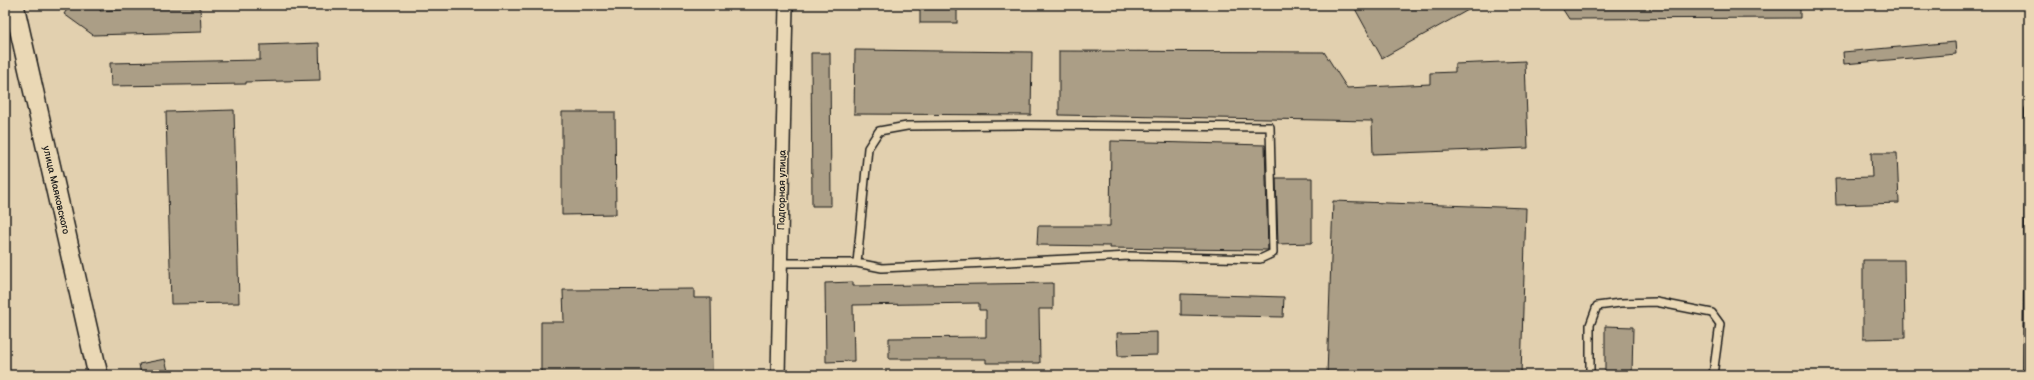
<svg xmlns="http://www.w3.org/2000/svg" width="2034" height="380" viewBox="0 0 2034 380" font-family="'Balsamiq Sans',sans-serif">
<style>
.building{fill:#ab9e86;stroke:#1c1c1c}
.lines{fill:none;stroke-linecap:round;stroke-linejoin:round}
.lane-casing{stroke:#1c1c1c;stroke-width:10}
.street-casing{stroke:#1c1c1c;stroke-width:16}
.secondary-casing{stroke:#1c1c1c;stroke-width:22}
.lane{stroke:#ead8b5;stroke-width:7}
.street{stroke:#ead8b5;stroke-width:13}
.secondary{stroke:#ead8b5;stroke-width:19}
.labels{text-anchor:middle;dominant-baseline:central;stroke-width:3;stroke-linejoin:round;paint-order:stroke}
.street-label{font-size:10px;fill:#1c1c1c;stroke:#ead8b5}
</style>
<rect width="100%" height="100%" fill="#e2d0af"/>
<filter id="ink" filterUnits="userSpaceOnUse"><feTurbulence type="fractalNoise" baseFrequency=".025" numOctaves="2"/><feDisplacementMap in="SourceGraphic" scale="8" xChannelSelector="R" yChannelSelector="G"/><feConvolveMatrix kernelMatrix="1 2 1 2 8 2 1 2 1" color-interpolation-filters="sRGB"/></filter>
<g filter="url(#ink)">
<!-- building -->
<g class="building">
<path d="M70,5H101L100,11L200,5L201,32L93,35L64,14Z"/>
<rect x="920" y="5" width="37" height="18"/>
<path d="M1353,5H1477L1382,58Z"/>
<path d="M1560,5H1800V18L1569,19Z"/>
<path d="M1955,42L1956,54L1844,64L1843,52Z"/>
<path d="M319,43L320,80L246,82V84L111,86L110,63L260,60V45Z"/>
<path d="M855,50L1032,52L1031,115L854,114Z"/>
<path d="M1059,51L1324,52L1347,88L1430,84V73L1455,72V64L1525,61L1528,148L1373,154L1372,121L1059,115Z"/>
<path d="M811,53H830L831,206H812Z"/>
<path d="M234,110L239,303L171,304L166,112Z"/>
<path d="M562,112H615L616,214L562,215Z"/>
<path d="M1111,141L1265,145L1268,250L1170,249L1110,248V246L1037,245L1038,226H1110Z"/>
<path d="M1871,153H1897L1899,203L1836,205L1835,178L1872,177Z"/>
<path d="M1276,178H1312V243L1278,244Z"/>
<path d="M1333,201L1526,208L1521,375H1327Z"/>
<path d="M1863,260H1904L1905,338L1863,339Z"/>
<path d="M853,282V286L1053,283V309H1039L1040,363H986V359H889V338L986,337V310H979V303L853,305L854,361L826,362L825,283Z"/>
<path d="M694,289V298H711L712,375H541V322H564L563,290Z"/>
<path d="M1181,294L1284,297L1283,317L1181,315Z"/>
<path d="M1605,326L1633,327L1632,375H1605Z"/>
<path d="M1157,332V355L1118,356L1117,333Z"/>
<path d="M165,359L169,375H141L139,364Z"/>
</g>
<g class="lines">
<defs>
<g id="lane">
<path d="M2029,110V159"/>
<path d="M781,263H857L882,268L1130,256L1260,259L1273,253L1270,127L1025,125L907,126L879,131L868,148L857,263"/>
<path d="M1590,375V325L1597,306L1620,303L1656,302L1712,313L1720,324L1713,375"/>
<path d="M2027,375L2029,198"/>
</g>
<path id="street" d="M778,375L786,5"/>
<path id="secondary" d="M14,5L98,375"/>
</defs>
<!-- lane casing -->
<use href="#lane" class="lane-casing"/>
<!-- street casing -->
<use href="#street" class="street-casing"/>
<!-- secondary casing -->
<use href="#secondary" class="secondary-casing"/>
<!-- lane -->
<use href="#lane" class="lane"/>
<!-- street -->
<use href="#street" class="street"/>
<!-- secondary -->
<use href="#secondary" class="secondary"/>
</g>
</g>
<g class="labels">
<!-- street labels -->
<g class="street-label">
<text transform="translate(56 190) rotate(77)">улица Маяковского</text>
<text transform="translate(782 190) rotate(-89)">Подгорная улица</text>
</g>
</g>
<!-- margin -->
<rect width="2034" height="380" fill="none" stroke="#ead8b5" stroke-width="20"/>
<rect x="10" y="10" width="2014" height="360" fill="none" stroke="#1c1c1c" stroke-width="1.5" filter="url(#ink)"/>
</svg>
